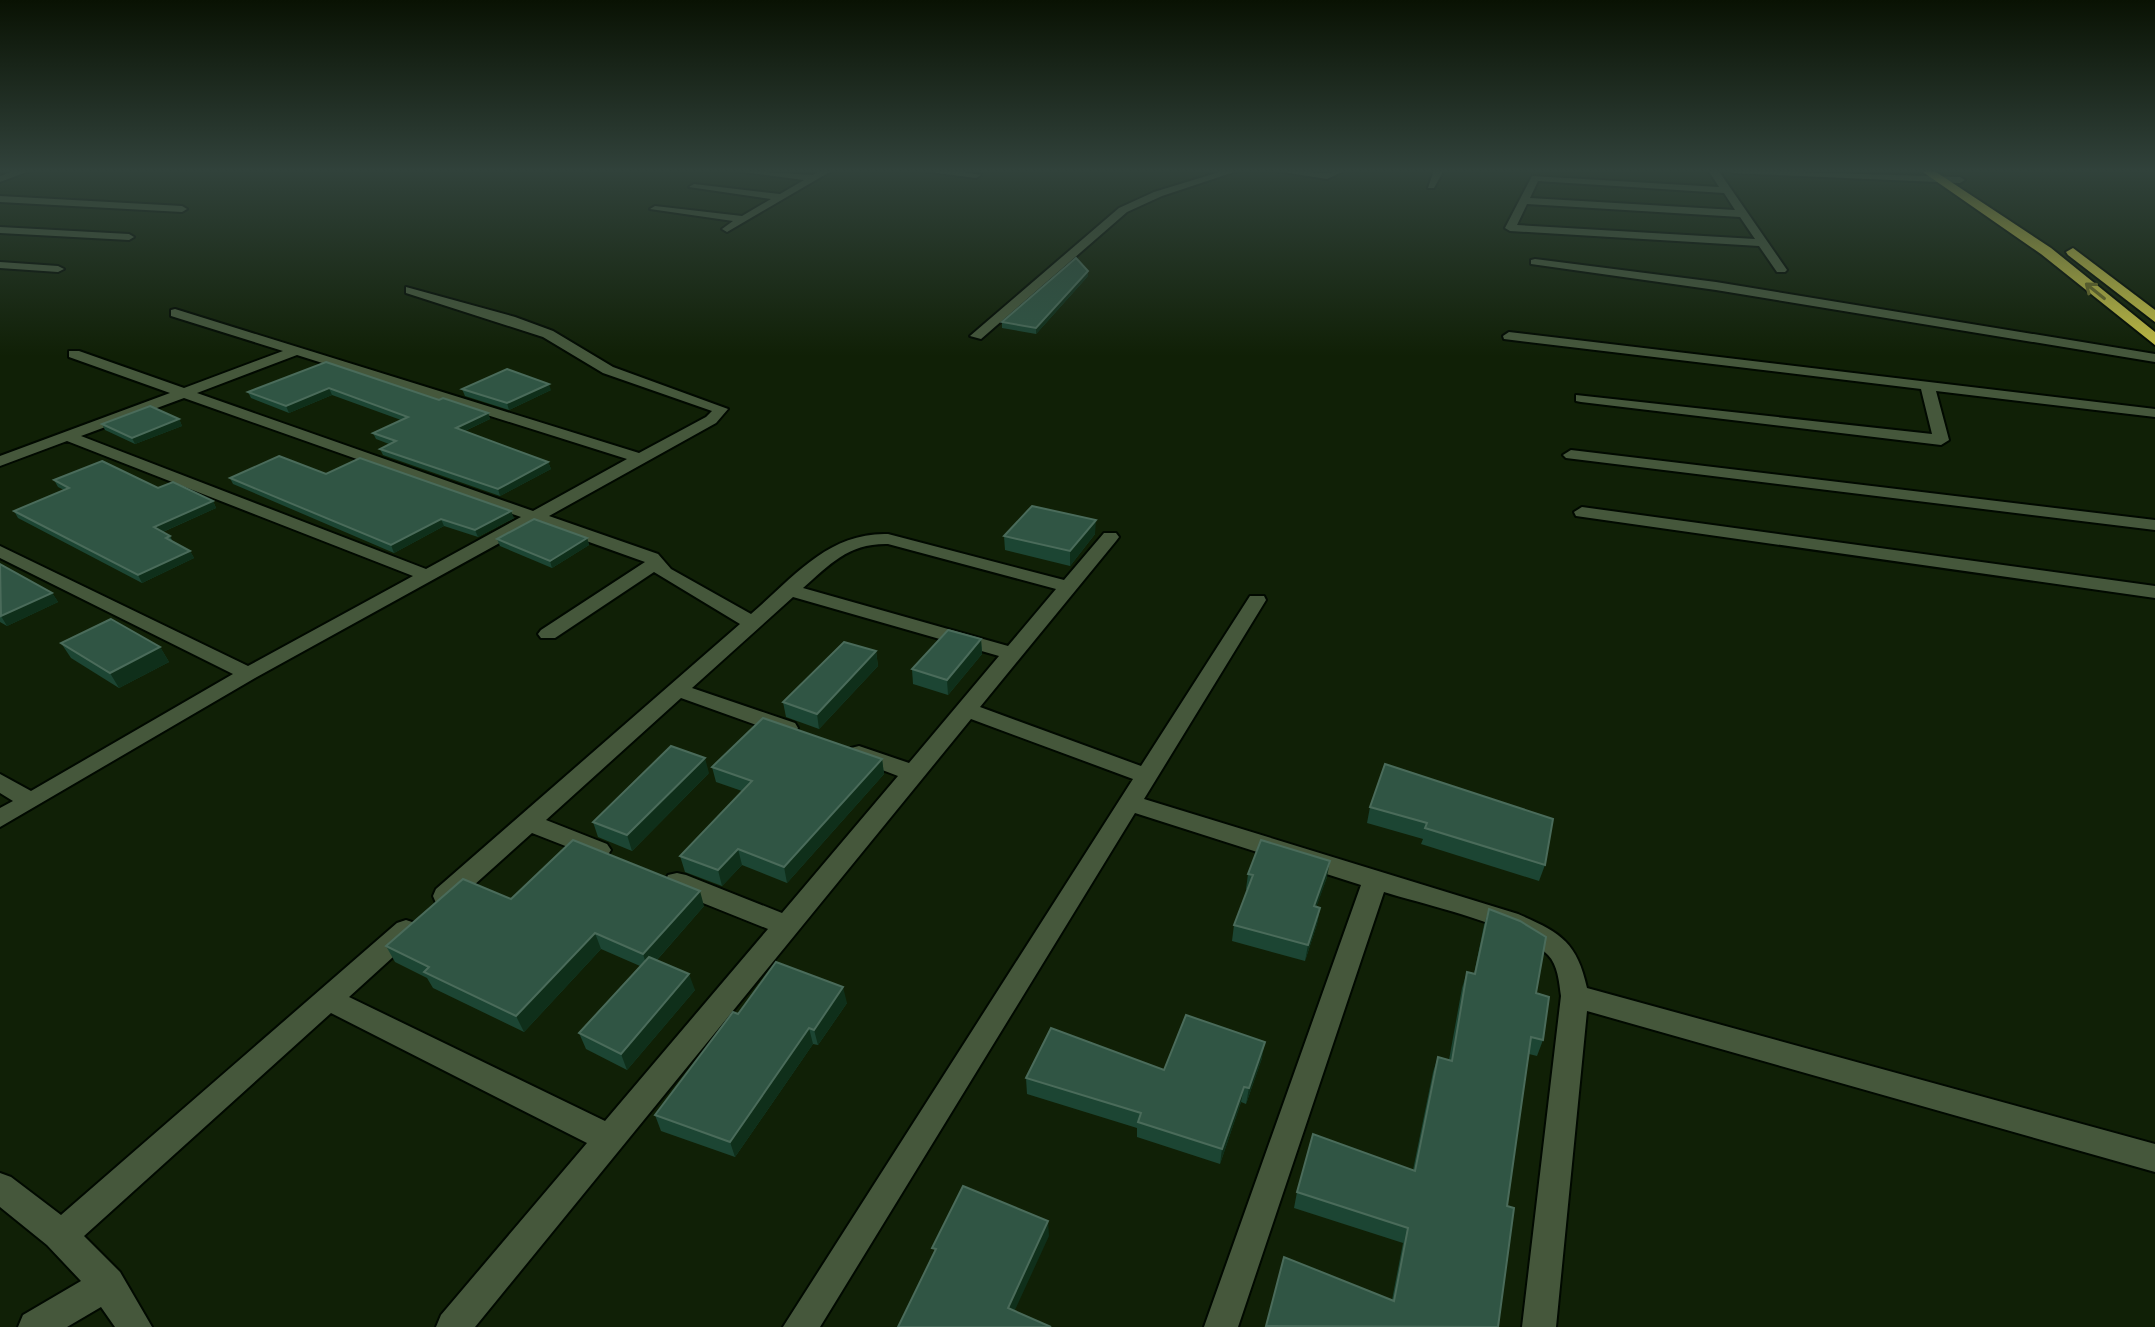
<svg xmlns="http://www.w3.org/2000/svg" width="2155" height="1327" viewBox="0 0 2155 1327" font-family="Signika,sans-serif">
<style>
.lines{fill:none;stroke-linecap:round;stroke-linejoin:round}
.street-casing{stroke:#010900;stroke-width:4}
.highway-casing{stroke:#010900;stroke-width:4}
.street{fill:#45573b;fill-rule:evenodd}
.highway{fill:#c1bd44;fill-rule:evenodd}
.wall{fill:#1c4533}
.shaded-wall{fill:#0f2f1a}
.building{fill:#305544;stroke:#4a6b5a;stroke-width:2}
.oneway{stroke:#6c6c26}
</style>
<rect width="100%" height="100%" fill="#102006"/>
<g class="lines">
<defs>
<g id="street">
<path d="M18,170H32L0,182V176Z"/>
<path d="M728,170L813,175L821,170H833L727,232L722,229L733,221L650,209L655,206L742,216L771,199L689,187L694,184L780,194L804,180Z"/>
<path d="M915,170H950L981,175L976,178Z"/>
<path d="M1226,170H1240L1162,196L1127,212L981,339L970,336L1119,208L1154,192Z"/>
<path d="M1270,170L1326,173L1346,170L1327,179Z"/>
<path d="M1434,170H1444L1434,188H1428Z"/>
<path d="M1708,170H1718L1787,270L1785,272H1777L1759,246L1510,231L1505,228L1532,176L1719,187ZM1538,181L1724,193L1735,210L1530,198ZM1527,204L1740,217L1755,239L1517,225Z"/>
<path d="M1728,170L1960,177L1965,180L1960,183L1733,173Z"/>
<path d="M0,196L182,206L187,209L182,212L0,202Z"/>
<path d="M0,227L129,234L134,237L129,240L0,233Z"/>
<path d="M1535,259L1716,282L2155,354V362L1716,290L1531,264V260Z"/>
<path d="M0,262L58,266L64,269L58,272L0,268Z"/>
<path d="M406,287L515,317L553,331L613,367L728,409L716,423L549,516L658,554L671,569L751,614C793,578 828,532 888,534L1064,580L1104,533H1116L1119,537L1116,541L980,707L1141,766L1250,596H1264L1266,600L1144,799L1518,914C1559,932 1577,941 1587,988L2155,1144V1172L1587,1011L1556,1327H1522L1561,996C1559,982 1558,965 1548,955C1519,925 1425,905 1384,892L1238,1327H1204L1361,885L1135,813L820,1327H783L1133,779L971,719L475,1327H436L441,1315L587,1143L331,1013L84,1236L120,1272L152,1327H115L101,1307L67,1327H18L23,1315L81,1281L47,1245L0,1207V1173L11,1177L61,1215L397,923L406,920L415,923L419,930L415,937L349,997L605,1121L768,929L668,889L665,882L668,875L677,873L686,875L782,913L898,776L851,758L848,753L851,748L859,746L909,763L999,656L793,597L692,688L795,723L798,728L795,733H779L681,698L546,820L607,844L611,850L607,856L599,859L591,856L532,833L454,903L445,906L436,903L433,896L436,889L740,624L654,572L555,638H541L538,634L541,630L645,562L536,523L255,678L0,827V808L13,801L0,793V774L31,791L233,674L0,558V546L248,666L413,576L67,441L0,466V456L170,393L69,357V351H79L184,388L283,351L171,316V310L175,309L639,453L706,417L712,411L603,373L543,337L406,293ZM297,355L627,459L533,511L197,393ZM184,398L521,517L426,569L81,436ZM888,544L1056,589L1008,646L803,588C830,564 849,543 888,544Z"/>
<path d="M1509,332L2155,409V417L1936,391L1949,440L1941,445L1581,402L1576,401V395L1932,434L1921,389L1504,339L1503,336Z"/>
<path d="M1571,450L2155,520V530L1566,458L1563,455Z"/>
<path d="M1582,507L2155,586V598L1576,516L1574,512Z"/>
</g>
<g id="highway">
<path d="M1920,170H1933L2051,248L2155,332V345L2041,254Z"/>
<path d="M2073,248L2155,310V322L2068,255L2066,252Z"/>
</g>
</defs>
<!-- street casing -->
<use href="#street" class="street-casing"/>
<!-- highway casing -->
<use href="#highway" class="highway-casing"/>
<!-- street -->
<use href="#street" class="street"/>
<!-- highway -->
<use href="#highway" class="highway"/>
</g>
<!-- wall -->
<g class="wall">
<path d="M1088,276L1036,334L1002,328V322Z"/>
<path d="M326,362L439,400L488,413L490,419L465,431L548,462L551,469L500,496L383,455L380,449L389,444L376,439L373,433L401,420L332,395L289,413L251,398L248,392Z"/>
<path d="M462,389L551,390L509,410L465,396Z"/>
<path d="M179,419L182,426L135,444L105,430L102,424Z"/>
<path d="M326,474L514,518L478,537L444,526L394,553L233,484L230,478Z"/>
<path d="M54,480L158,488L213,501L216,508L163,532L170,536L173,542L190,551L194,558L142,583L18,518L14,511L64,490L58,487Z"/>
<path d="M1095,534L1070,566L1005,550L1004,536Z"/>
<path d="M587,538L589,545L552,568L500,546L497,539Z"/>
<path d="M0,564L52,593L58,602L7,626L0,622Z"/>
<path d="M981,639L982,654L948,695L913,684L912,669Z"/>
<path d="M61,643L160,647L169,662L119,688L71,658Z"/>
<path d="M876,651L878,666L819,729L786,717L783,702Z"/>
<path d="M882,759L884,774L787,883L742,865L722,886L685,872L680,856L742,791L716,782L712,767Z"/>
<path d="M1385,764L1545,865L1539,881L1421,844L1423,839L1367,823L1370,807Z"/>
<path d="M709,773L632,851L598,837L593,822Z"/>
<path d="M1248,874L1327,877L1316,907L1320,908L1317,924L1305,961L1232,941L1234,925L1247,890L1246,889Z"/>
<path d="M511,899L704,906L657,960L695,990L627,1070L586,1049L579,1033L640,966L601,949L524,1032L433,988L427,978L395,962L386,946Z"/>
<path d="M1489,909L1536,993L1543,1040L1537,1056L1529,1054L1507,1206L1498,1327H1266L1392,1300L1403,1243L1294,1208L1297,1192L1413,1170L1433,1072L1438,1057L1449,1060L1462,988L1467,972L1474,974L1484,925Z"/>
<path d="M847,1003L818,1045L813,1044L735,1157L661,1131L655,1115L738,1014Z"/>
<path d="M1262,1058L1246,1104L1241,1102L1220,1164L1137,1137V1128L1027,1094L1026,1078L1164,1070Z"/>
</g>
<!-- shaded-wall -->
<g class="shaded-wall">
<path d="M1088,271V276L1036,334V328Z"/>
<path d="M549,384L551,390L509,410L507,403Z"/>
<path d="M329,388L332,395L289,413L286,406Z"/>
<path d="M488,413L490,419L458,434L456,428Z"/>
<path d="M179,419L182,426L135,444L132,438Z"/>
<path d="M548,462L551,469L500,496L498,489Z"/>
<path d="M213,501L216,508L158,534L154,527Z"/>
<path d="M511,511L514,518L478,537L475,530Z"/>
<path d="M441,519L444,526L394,553L391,545Z"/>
<path d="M1096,520L1095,534L1070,566V551Z"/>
<path d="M587,538L589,545L552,568L550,561Z"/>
<path d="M190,551L194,558L142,583L138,575Z"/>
<path d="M52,593L58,602L7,626L1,616Z"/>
<path d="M981,639L982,654L948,695L947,680Z"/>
<path d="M160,647L169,662L119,688L110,673Z"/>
<path d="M876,651L878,666L819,729L817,714Z"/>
<path d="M705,758L709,773L632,851L627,835Z"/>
<path d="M882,759L884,774L787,883L784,867Z"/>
<path d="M738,849L742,865L722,886L718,870Z"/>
<path d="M1330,861L1327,877L1311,922L1314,906Z"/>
<path d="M700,891L704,906L648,970L643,954Z"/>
<path d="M1320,908L1317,924L1305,961L1308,945Z"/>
<path d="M595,933L601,949L524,1032L516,1016Z"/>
<path d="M689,974L695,990L627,1070L621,1054Z"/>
<path d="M843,987L847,1003L818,1045L814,1030Z"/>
<path d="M809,1028L813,1044L735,1157L730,1142Z"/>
<path d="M1265,1042L1262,1058L1246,1104L1249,1088Z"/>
<path d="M1244,1087L1241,1102L1220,1164L1222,1149Z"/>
<path d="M1048,1221L1049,1236L1009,1323L1008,1308Z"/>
</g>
<!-- building -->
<g class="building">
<path d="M1076,258L1088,271L1036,328L1002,322Z"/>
<path d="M326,362L439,400L443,398L488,413L456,428L548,462L498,489L380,449L396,441L373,433L408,417L329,388L286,406L248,392Z"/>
<path d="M507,369L549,384L507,403L462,389Z"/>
<path d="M150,406L179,419L132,438L102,424Z"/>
<path d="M279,456L326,474L360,458L511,511L475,530L441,519L391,545L230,478Z"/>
<path d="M102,461L158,488L173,482L213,501L154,527L170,536L166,538L190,551L138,575L14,511L69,488L54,480Z"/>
<path d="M1032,506L1096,520L1070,551L1004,536Z"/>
<path d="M534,519L587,538L550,561L497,539Z"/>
<path d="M0,564L52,593L1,616Z"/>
<path d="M111,619L160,647L110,673L61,643Z"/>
<path d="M948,630L981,639L947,680L912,669Z"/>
<path d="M844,642L876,651L817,714L783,702Z"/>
<path d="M763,718L882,759L784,867L738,849L718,870L680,856L752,781L712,767Z"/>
<path d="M671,746L705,758L627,835L593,822Z"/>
<path d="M1385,764L1553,819L1545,865L1425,828L1427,823L1370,807Z"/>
<path d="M573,840L700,891L643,954L595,933L516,1016L424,972L429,967L386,946L463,879L511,899Z"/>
<path d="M1261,840L1330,861L1314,906L1320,908L1308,945L1234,925L1253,875L1248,874Z"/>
<path d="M1489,909L1520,921L1546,937L1536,993L1549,997L1543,1040L1531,1037L1507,1206L1514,1208L1498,1327L1266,1326L1284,1257L1394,1301L1408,1228L1297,1192L1313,1134L1415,1171L1438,1057L1452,1061L1467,972L1475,974Z"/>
<path d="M649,957L689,974L621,1054L579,1033Z"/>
<path d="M776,962L843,987L814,1030L809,1028L730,1142L655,1115L733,1012L738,1014Z"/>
<path d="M1186,1015L1265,1042L1249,1088L1244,1087L1222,1149L1138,1122L1141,1113L1026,1078L1051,1028L1164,1070Z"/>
<path d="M963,1186L1048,1221L1008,1308L1051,1327H898L936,1249L932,1248Z"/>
</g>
<!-- one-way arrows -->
<defs><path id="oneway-shaft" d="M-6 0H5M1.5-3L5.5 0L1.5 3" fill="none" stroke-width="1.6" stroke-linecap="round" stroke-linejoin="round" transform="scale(2)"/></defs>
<use class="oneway" href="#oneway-shaft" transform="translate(2095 291) rotate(-141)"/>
<!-- sky -->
<linearGradient id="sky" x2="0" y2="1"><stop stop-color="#091203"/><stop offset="0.48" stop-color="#31423b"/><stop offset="1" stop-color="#31423b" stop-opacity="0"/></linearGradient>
<rect width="2155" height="356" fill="url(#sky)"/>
</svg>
